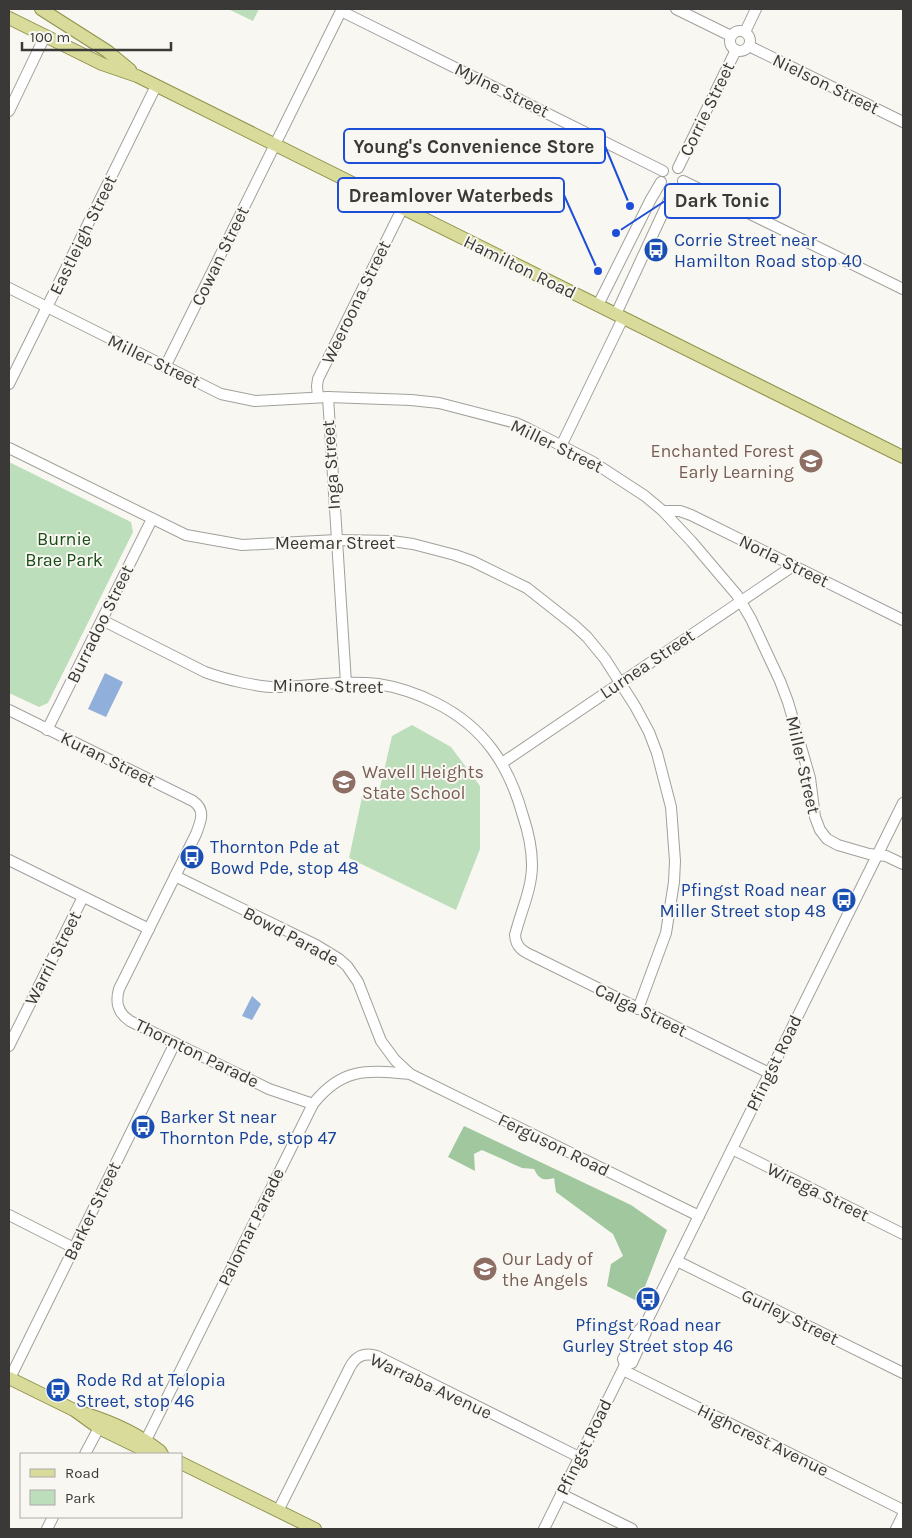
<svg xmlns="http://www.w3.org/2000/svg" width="912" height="1538" viewBox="0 0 912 1538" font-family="Karla,sans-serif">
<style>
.green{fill:#bddeba}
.forest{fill:#a0c79d}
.water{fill:#90afda}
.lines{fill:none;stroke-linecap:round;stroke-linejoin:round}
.minor-casing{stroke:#a2a09b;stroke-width:12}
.major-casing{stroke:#90934b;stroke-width:14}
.minor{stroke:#fff;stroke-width:10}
.major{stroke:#d8db9a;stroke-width:12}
.labels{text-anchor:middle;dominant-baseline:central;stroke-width:4;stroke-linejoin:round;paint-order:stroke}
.street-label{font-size:18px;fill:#3a3937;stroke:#f9f7f2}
.transit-label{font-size:18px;fill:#164399;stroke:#f9f7f2;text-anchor:start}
.education-label{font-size:18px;fill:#785e54;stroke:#f9f7f2;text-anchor:start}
.park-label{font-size:18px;fill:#174d17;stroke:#f9f7f2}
.leader{fill:none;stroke:#1d4ed8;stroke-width:2}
.callout-dot{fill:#1d4ed8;stroke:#f9f7f2;stroke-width:2}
.callout{fill:#f9f7f2;stroke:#1d4ed8;stroke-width:2}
.callout-label{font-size:19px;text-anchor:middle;font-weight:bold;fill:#3a3937}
</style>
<rect width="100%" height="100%" fill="#f9f7f2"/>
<!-- green -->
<g class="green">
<path d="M228,9H259L253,21Z"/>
<path d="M9,462L131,522L133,532L48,703L39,707L9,693Z"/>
<path d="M412,725L451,747L480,786V849L456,910L349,858L364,788H380L392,736Z"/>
</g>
<!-- forest -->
<path class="forest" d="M464,1126L631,1205L667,1230L639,1302L607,1286L611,1264L623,1256L613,1234L556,1192L554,1178C543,1181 539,1179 534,1169L522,1168L482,1150L474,1154L475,1171L448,1157Z"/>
<!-- water -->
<g class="water">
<path d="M105,673L123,682L106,717L88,709Z"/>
<path d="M252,996L261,1004L252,1020L242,1016Z"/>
</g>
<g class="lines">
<defs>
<g id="minor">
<path d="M676,9L731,36"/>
<path d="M341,11L663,171"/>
<circle cx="740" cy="41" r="10"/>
<path d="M745,32L756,9"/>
<path d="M749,46L903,122"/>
<path d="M9,111L45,36"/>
<path d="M678,168L736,50"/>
<path d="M683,181L903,289"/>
<path d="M9,288L221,394L255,401L328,397L411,400L439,403L516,423L527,428L593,462L645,496L663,511L692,542L737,595L751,619L780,681L788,702L810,778L815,817L820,830L827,839L838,845L869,854L886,856L903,864"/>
<path d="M598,305L651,199L661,182"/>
<path d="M616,314L674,189"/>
<path d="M165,367L342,9"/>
<path d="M9,384L156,86"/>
<path d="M318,397L317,386L318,379L402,209"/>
<path d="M328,397L346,683"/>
<path d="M561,446L623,318"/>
<path d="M9,448L186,535L242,545L337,540L392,541L413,544L455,555L472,561L527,588L574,625L587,637L605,659L635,706L649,732L657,753L671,807L675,861L674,882L666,933L638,1009"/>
<path d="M663,511H680L691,515L903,620"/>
<path d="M102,620L205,672C224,679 260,688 280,687C313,686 345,680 378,684C398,687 418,694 436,703C484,727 509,765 523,816C528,831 532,848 532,865C532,889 521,911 515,935C516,947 522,951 533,956L769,1073"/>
<path d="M9,710L193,801C206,810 201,821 196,834L119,989C115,1003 118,1013 130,1021L269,1089L313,1104"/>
<path d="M47,730L152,519"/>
<path d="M502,763L793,566"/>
<path d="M9,860L149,929"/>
<path d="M175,876L316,945L339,959L347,966L358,982L381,1041L395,1060L410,1074L699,1216"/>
<path d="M9,1046L83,897"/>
<path d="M732,1149L903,1234"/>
<path d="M9,1215L74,1248"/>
<path d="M677,1261L903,1373"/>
<path d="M625,1365L632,1363L646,1332V1324"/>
<path d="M623,1370L903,1510"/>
<path d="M10,1378L175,1043"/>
<path d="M142,1448L313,1104C342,1067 367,1070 410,1074"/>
<path d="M85,1454L102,1422"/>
<path d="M561,1494L632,1529"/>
<path d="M278,1511L350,1367C356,1356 364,1352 377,1356L579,1457"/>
<path d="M47,1529L53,1517"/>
<path d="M544,1529L625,1365L623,1359L640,1329L646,1323L903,803"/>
<path d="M896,1529L903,1515"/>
</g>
<g id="major">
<path d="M41,9L107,51L130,70"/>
<path d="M9,18L102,64L137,76L903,457"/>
<path d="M9,1378L74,1410L99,1428L142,1449L162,1454"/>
<path d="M86,1414C112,1422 138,1434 160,1451"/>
<path d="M181,1463L315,1529"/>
</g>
</defs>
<!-- minor casing -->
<use href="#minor" class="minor-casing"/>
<!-- major casing -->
<use href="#major" class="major-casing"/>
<!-- minor -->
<use href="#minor" class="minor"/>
<!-- major -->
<use href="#major" class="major"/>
</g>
<!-- icons -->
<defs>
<symbol id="bus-disc" viewBox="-11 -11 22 22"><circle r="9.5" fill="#1a4fb4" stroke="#f9f7f2"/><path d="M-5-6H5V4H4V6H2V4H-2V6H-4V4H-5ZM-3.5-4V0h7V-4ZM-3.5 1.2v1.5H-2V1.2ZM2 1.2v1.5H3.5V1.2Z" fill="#fff"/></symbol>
<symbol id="school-disc" viewBox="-11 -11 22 22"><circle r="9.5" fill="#8d6e63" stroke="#f9f7f2"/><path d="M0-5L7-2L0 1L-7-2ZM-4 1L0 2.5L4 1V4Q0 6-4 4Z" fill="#fff"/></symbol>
</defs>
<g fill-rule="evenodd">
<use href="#bus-disc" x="642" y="236" width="28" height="28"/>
<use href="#school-disc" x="797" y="447" width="28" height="28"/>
<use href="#school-disc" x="330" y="768" width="28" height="28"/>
<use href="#bus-disc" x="178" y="843" width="28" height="28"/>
<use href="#bus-disc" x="830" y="886" width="28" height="28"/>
<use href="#bus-disc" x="129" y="1113" width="28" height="28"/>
<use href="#school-disc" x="471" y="1255" width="28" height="28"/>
<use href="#bus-disc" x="634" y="1285" width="28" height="28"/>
<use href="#bus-disc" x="44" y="1376" width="28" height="28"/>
</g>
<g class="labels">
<!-- street labels -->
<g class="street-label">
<text transform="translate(826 84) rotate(26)">Nielson Street</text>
<text transform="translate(502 90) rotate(26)">Mylne Street</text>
<text transform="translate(707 109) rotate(-64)">Corrie Street</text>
<text transform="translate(83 235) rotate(-64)">Eastleigh Street</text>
<text transform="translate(220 256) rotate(-64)">Cowan Street</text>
<text transform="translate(520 267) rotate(26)">Hamilton Road</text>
<text transform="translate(356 302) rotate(-64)">Weeroona Street</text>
<text transform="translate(154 361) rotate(26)">Miller Street</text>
<text transform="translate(557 446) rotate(26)">Miller Street</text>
<text transform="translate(331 465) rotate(-94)">Inga Street</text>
<text x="335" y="543">Meemar Street</text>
<text transform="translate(784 561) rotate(26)">Norla Street</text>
<text transform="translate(100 624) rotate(-64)">Burradoo Street</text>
<text transform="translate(647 664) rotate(-34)">Lurnea Street</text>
<text transform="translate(328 686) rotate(1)">Minore Street</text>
<text transform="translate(108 759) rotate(26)">Kuran Street</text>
<text transform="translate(803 765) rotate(77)">Miller Street</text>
<text transform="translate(291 936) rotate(28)">Bowd Parade</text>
<text transform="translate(53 958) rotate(-63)">Warril Street</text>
<text transform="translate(641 1010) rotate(26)">Calga Street</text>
<text transform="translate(197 1053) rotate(26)">Thornton Parade</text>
<text transform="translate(774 1063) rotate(-64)">Pfingst Road</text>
<text transform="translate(554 1145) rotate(26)">Ferguson Road</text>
<text transform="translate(818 1192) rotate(26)">Wirega Street</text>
<text transform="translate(92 1211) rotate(-64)">Barker Street</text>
<text transform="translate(251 1227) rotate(-64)">Palomar Parade</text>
<text transform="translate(790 1317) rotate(26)">Gurley Street</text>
<text transform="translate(431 1386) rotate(25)">Warraba Avenue</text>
<text transform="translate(763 1440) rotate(26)">Highcrest Avenue</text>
<text transform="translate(584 1447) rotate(-64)">Pfingst Road</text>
</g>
<!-- transit labels -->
<g class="transit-label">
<text x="674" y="240">Corrie Street near<tspan x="674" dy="21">Hamilton Road stop 40</tspan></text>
<text x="210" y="847">Thornton Pde at<tspan x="210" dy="21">Bowd Pde, stop 48</tspan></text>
<text x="826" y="890" text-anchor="end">Pfingst Road near<tspan x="826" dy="21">Miller Street stop 48</tspan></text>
<text x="160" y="1117">Barker St near<tspan x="160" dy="21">Thornton Pde, stop 47</tspan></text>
<text x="648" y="1325" text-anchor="middle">Pfingst Road near<tspan x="648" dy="21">Gurley Street stop 46</tspan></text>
<text x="76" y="1380">Rode Rd at Telopia<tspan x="76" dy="21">Street, stop 46</tspan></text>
</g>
<!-- education labels -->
<g class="education-label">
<text x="794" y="451" text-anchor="end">Enchanted Forest<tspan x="794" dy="21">Early Learning</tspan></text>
<text x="362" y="772">Wavell Heights<tspan x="362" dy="21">State School</tspan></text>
<text x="502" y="1259">Our Lady of<tspan x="502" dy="21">the Angels</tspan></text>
</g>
<!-- park labels -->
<g class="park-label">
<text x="64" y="539">Burnie<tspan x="64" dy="21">Brae Park</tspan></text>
</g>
</g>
<!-- callouts -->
<path class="leader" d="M630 206L605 146M598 271L564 195M616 233L665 201"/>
<g class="callout-dot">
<circle cx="630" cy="206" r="5"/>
<circle cx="598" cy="271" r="5"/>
<circle cx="616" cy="233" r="5"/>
</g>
<g class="callout">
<rect x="344" y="129" width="261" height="34" rx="5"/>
<rect x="338" y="178" width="226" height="34" rx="5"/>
<rect x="665" y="184" width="115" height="34" rx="5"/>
</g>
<g class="callout-label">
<text x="474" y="153">Young's Convenience Store</text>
<text x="451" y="202">Dreamlover Waterbeds</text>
<text x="722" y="207">Dark Tonic</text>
</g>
<!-- border -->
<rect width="912" height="1538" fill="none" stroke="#3a3937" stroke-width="20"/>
<!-- legend -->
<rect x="20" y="1453" width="162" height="65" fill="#f9f7f2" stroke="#adaba7"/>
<rect x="30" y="1469" width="25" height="8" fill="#d8db9a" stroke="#adaba7"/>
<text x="65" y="1478" font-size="15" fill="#3a3937">Road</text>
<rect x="30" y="1490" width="25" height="15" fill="#bddeba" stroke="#adaba7"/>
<text x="65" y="1503" font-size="15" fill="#3a3937">Park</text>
<!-- scale -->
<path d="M22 42v8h149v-8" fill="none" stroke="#3a3937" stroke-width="2.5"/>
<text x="30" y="42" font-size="15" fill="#3a3937" stroke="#f9f7f2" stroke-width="4" paint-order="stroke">100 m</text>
</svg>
